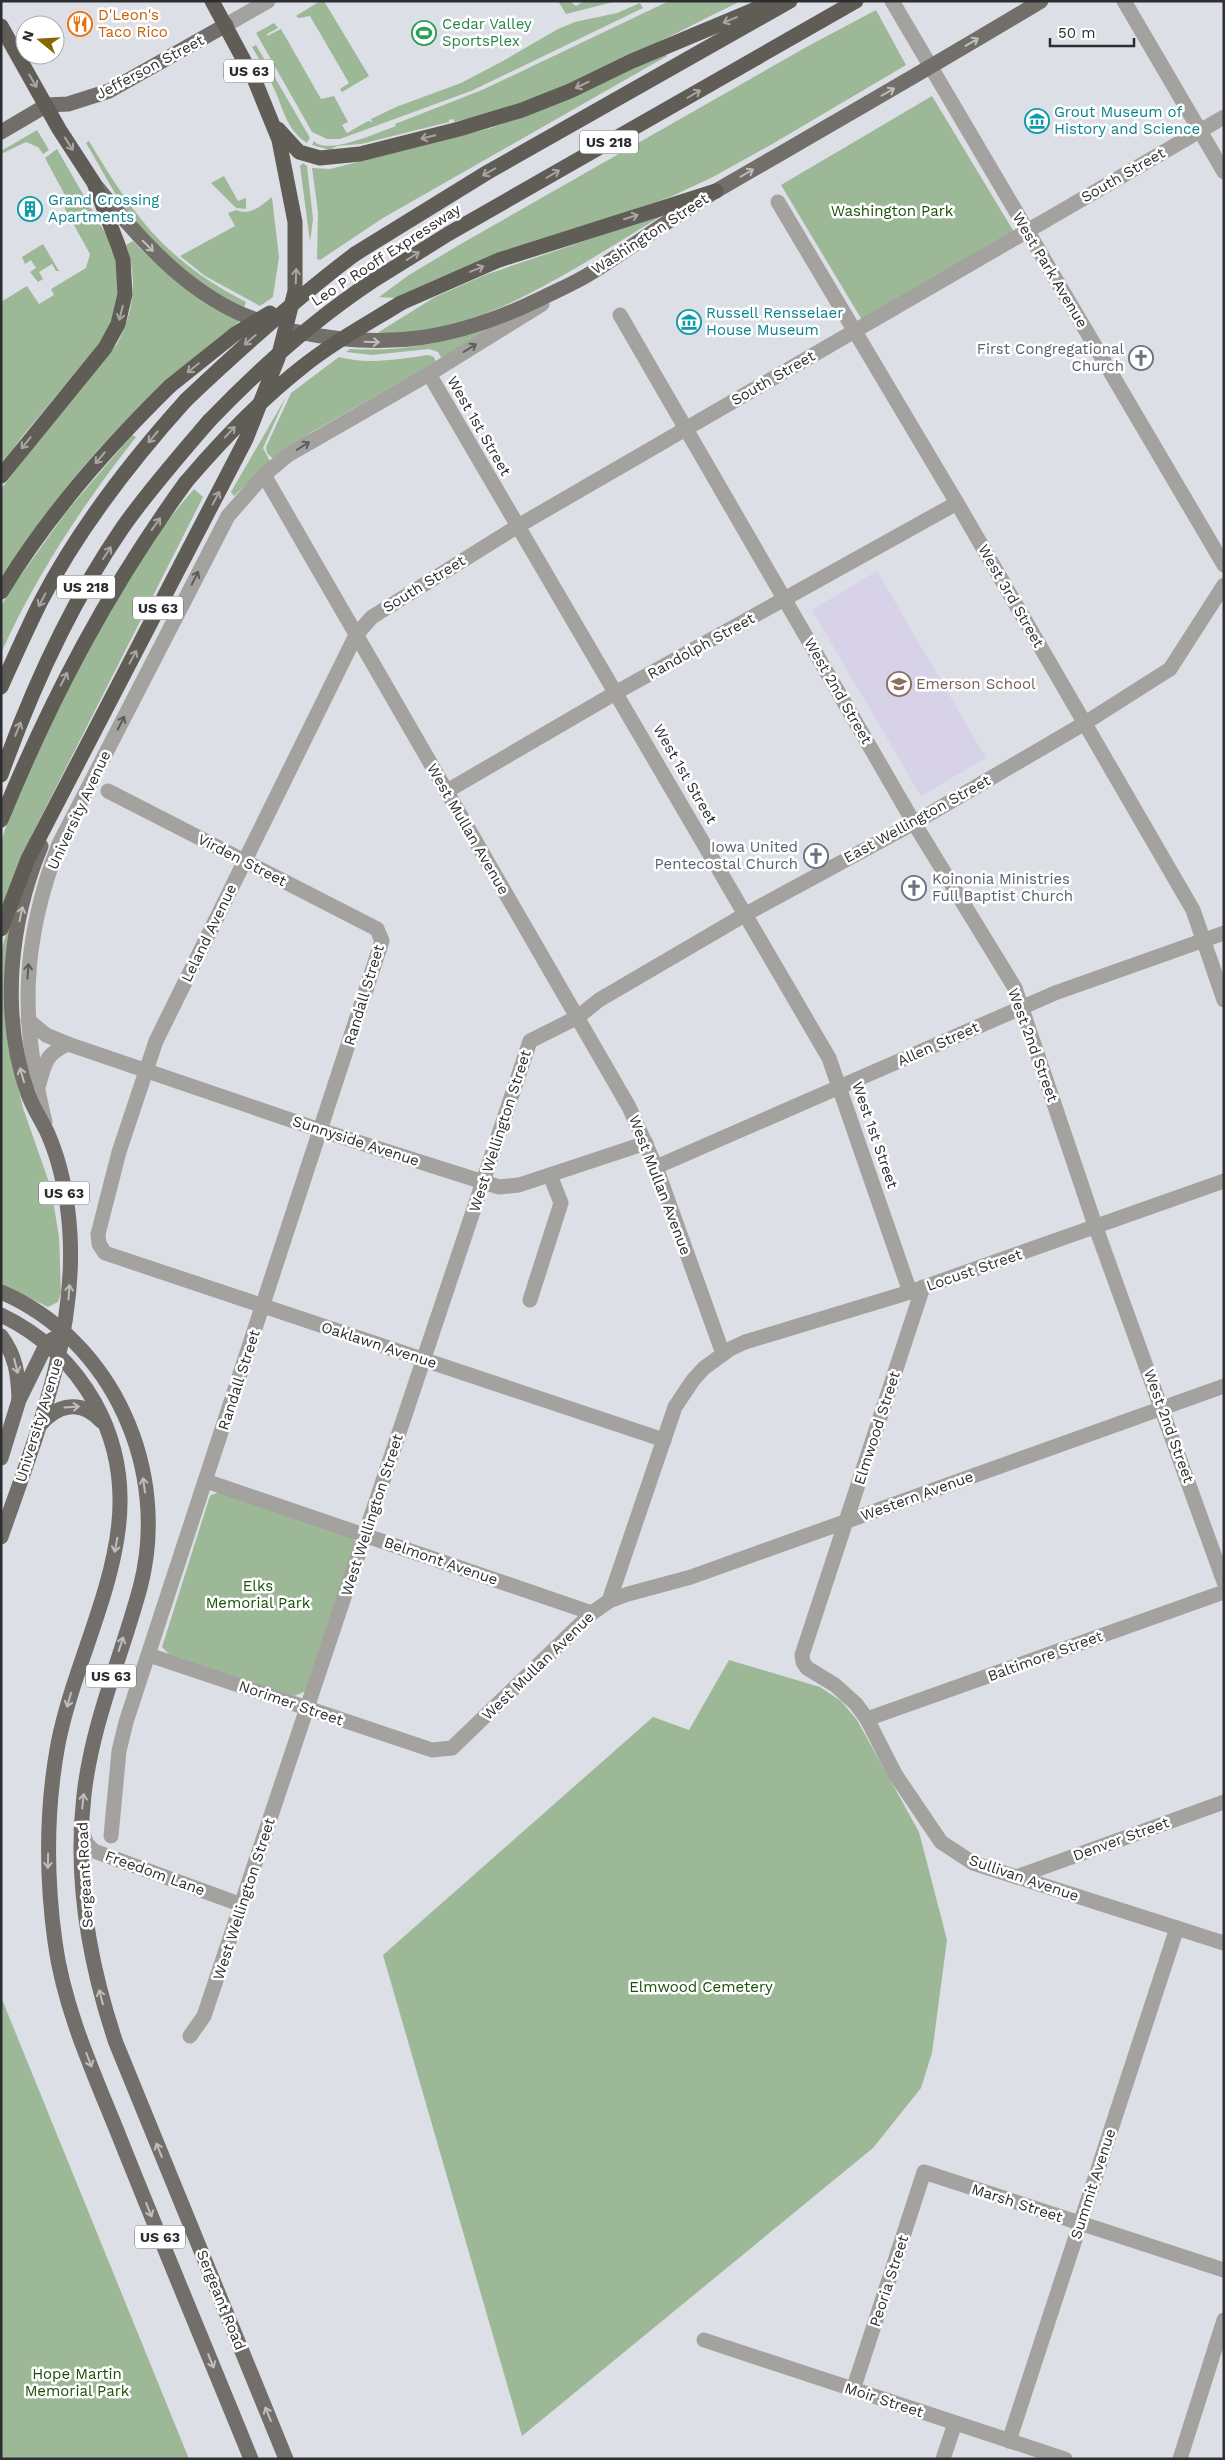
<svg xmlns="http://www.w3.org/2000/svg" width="1225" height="2460" viewBox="0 0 1225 2460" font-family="'Work Sans',sans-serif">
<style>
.education{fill:#d7d2e8}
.green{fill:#9db897}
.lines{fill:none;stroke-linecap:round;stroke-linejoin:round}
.minor{stroke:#a4a29f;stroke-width:15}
.major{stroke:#726e69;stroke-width:15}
.highway{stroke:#605c56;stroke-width:15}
.highway-bridge{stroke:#605c56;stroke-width:15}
.oneway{stroke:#a8a5a2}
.oneway2{stroke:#c0bebc}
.oneway3{stroke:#5d5c5d}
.labels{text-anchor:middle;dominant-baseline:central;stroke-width:5;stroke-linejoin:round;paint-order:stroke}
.shield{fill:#fff;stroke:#6c6d6f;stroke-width:1}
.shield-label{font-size:14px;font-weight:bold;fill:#2d2e31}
.food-label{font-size:15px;fill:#c56008;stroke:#fff;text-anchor:start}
.leisure-label{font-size:15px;fill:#27864d;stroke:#fff;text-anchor:start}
.street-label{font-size:15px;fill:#2d2e31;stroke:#fff}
.culture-label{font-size:15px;fill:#0d838f;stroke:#fff;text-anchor:start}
.park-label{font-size:15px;fill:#1a4f08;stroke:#fff}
.worship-label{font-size:15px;fill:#5b616d;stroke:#fff;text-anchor:end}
.education-label{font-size:15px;fill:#785e54;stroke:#fff;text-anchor:start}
</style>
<rect width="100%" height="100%" fill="#dddfe7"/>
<!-- education -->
<path class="education" d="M877,571L986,758L921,796L812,610Z"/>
<!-- green -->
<g class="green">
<path d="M320,1H324L369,76L342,92L340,89L349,83L310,16L299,18L296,16Z"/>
<path d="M558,1H570L576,6L584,1H617L566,14Z"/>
<path d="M669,1H741C648,46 556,99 454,122V119L449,120V122L361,144L337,146L330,150L312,145L314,141C326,156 379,132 396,126L395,124L482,90Z"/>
<path d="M640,3L643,8L471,91L340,139H327L312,132L256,33L274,23L278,28L267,34V36L281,29L321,99L334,96L348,122L342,125L347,133L368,121L372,122L371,119L396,107L461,83L503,61L558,29L575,22L617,13Z"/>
<path d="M876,10L906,65L774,143L713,177L670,197L586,226L396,301L394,298L379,297L409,275L459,245L810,45Z"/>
<path d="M256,45L310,138L307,143C288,131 284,112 276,93C269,77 261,62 252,47Z"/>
<path d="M665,53L667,56L383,218L320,260L317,259L318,212L312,168L330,169L491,128L552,106Z"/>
<path d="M932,96L1014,232L862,320L781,185Z"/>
<path d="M37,130L49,150L43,154L38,147L26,142L1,154V151Z"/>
<path d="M89,141C135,218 165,260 246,302L244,307C199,286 157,253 127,212C112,190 100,166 86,143Z"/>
<path d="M57,149L107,236L114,252L119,281L116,312L100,343L21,438L1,466V302L27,286L39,304L54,295L51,289L86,268L90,254L65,209L66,197L45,158Z"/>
<path d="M303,163L307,166L313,219L310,242L300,166Z"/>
<path d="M224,176L238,201L246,198V209L236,208L211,183Z"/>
<path d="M272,197L279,257L273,297L260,306L205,276L180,256L235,226L228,213L236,210C250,216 261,206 272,197Z"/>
<path d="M660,215V217C589,259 520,308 439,329C418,334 395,333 374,335L435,297L485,275Z"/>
<path d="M133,241C165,275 199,299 240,321C172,373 108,432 56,501C36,526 19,552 1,578V489L33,447L117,344C134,311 138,281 126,245Z"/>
<path d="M43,244L59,271H56L52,264L39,272L43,279L38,282L30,272L36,268L31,260L25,264L22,257Z"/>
<path d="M495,326L442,359L438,352L429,349L372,355L346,352L350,349C401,352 447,343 495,326Z"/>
<path d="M428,355L434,357L436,362L312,432L273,459L267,453L266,447L291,393L339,357C367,365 400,359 428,355Z"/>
<path d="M286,397L263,448L270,461L234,496L231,492Z"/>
<path d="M132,435L136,437C83,504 36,576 1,653V606L11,589L67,511Z"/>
<path d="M194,489L203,497L33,833L1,911C1,890 0,867 1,847C4,824 20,793 29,772C71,675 124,569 194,489Z"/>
<path d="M11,918L7,1039L23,1108L51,1188L59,1237L61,1293L58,1302L48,1307L1,1284V951Z"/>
<path d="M220,1492L353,1538L355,1542L306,1691L294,1696L169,1654L162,1647L209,1499L211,1495Z"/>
<path d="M729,1660L820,1687L841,1701L857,1720L919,1832L947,1940L932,2053L921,2088L873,2148L522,2436L383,1955L653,1717L689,1730Z"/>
<path d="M1,1997L189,2459H1Z"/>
</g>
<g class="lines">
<!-- minor -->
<g class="minor">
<path d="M892,1L1224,565"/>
<path d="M1124,1L1224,172"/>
<path d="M226,25L268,1"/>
<path d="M778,202L957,503L1193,910L1224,1000"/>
<path d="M620,315L914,823L1015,988L1096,1228L1224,1582"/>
<path d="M429,374L829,1058L910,1292"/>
<path d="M264,475L629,1107L656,1167L723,1354"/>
<path d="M108,791L377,929L382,941L126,1722L119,1751L111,1836"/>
<path d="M447,791L617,692L957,503"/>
<path d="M28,1020L46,1035L68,1044L320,1130L499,1187L519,1185L646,1143"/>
<path d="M39,1084C45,1062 46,1054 68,1044"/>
<path d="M45,1122C20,1020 21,943 59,844L228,516L264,475L288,455L429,374L542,304"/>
<path d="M656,1167L1055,993L1224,933"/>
<path d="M923,1287L802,1655L803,1662L807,1668L835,1685L856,1704L867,1719L895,1774L941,1842L973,1863L1224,1943"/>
<path d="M530,1300L561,1203L550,1175"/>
<path d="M664,1440L105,1253L99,1244L98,1234L119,1152L156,1041L356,635L372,617L518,526L1224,117"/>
<path d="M206,1481L592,1613"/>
<path d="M609,1601L675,1407L693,1380L704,1368L730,1349L745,1342L910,1292L1224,1181"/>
<path d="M149,1655L432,1750L452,1748L592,1613L609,1601L628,1594L691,1577L1224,1386"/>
<path d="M867,1719L1224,1592"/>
<path d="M81,1829L87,1844L94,1851L242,1905"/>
<path d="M1019,1876L1224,1802"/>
<path d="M190,2036L204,2016L530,1041L578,1017L599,1000L746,914L914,823L1085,723L1170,669L1224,585"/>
<path d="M704,2340L1065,2459"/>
<path d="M853,2390L924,2172L1224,2270"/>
<path d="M1009,2441L1177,1928"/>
<path d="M943,2459L955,2423"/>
<path d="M1180,2459L1224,2320"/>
</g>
<!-- major -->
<g class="major">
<path d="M1,132L47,105L68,104L109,91L226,25"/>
<path d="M96,186C142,242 194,302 266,323"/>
<path d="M293,331C387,351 456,340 542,298C558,290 575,283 591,273C634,246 676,214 721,188C828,126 935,65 1041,1"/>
<path d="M1,1292C113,1340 171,1471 140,1588C121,1658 92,1723 84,1795C74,1880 89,1963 116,2043L286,2459"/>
<path d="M1,1315C41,1334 73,1364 95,1403C160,1520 81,1628 58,1744C46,1809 46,1876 55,1942C64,2009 94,2074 119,2136C162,2244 207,2351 251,2459"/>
<path d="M1,1336C16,1356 18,1374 19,1399"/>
<path d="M39,1426C57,1404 81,1399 101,1421"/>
<path d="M1,1458L19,1400L47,1343L53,1339"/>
<path d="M1,1537C35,1439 76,1339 70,1234C68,1201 61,1164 48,1134C42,1121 33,1108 28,1094C0,1015 9,923 41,846"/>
</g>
<!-- highway -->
<g class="highway">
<path d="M1,26L59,129L94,183L118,245L123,260L125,294L118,324L105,348L1,476"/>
<path d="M278,129L299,152L320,158L360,154L459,129L522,110L570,91L632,61L775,1"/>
<path d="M355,254L488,172L790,1"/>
<path d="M371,282L448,234L856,1"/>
<path d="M401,303L499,260L716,191"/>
<path d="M1,592C49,514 105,450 170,386"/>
<path d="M1,687C14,658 27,629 41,601C79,528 131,461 186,400"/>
<path d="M1,775C32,688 70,604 123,527C149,490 179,456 209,421"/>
<path d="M1,820C51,698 109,588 186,482"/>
<path d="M1,929L28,859L246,439L278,358L295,291V222L279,140L255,81L212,1"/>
</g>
<!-- highway-bridge -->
<g class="highway-bridge">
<path d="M170,386L235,334L270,313"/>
<path d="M186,400C240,349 295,299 355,254"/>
<path d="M209,421C259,369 311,322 371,282"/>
<path d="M186,482C221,441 258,402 301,368C332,343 367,324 401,303"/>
</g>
</g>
<!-- one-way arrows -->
<defs><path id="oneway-shaft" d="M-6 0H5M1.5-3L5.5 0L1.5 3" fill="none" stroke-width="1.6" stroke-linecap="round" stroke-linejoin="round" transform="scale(1.25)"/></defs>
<g class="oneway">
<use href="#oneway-shaft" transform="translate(730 20) rotate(157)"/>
<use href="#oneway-shaft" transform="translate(33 81) rotate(60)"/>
<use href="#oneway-shaft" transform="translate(582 85) rotate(154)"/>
<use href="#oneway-shaft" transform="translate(694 94) rotate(-30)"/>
<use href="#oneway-shaft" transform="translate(428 137) rotate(166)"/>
<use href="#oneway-shaft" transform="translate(69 144) rotate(58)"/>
<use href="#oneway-shaft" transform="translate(489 172) rotate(150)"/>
<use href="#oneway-shaft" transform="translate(553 174) rotate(-30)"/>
<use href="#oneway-shaft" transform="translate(631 217) rotate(-17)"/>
<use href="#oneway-shaft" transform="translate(413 256) rotate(-32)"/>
<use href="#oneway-shaft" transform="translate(477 269) rotate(-23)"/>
<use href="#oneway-shaft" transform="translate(296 276) rotate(-88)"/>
<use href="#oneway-shaft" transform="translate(121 313) rotate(104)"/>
<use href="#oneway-shaft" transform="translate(250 340) rotate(139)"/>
<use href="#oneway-shaft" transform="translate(193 368) rotate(141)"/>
<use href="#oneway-shaft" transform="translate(230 432) rotate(-47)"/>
<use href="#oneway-shaft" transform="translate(153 437) rotate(130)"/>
<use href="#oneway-shaft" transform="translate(26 443) rotate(129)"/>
<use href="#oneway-shaft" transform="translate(100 458) rotate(130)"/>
<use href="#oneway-shaft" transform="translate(216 498) rotate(-62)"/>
<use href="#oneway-shaft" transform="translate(156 524) rotate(-54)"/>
<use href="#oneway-shaft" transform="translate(107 553) rotate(-57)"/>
<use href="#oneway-shaft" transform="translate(42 600) rotate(118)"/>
<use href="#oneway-shaft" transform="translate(133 657) rotate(-62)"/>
<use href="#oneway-shaft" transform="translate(64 679) rotate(-63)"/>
<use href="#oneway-shaft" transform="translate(18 729) rotate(-68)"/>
</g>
<g class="oneway2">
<use href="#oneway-shaft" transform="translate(972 42) rotate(-31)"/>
<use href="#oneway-shaft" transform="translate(888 92) rotate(-30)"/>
<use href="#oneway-shaft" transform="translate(747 173) rotate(-30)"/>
<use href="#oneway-shaft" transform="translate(148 246) rotate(45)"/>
<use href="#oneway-shaft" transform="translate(372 342) rotate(2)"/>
<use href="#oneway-shaft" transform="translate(21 914) rotate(-78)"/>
<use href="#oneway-shaft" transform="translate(22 1075) rotate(-106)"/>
<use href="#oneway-shaft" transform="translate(69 1292) rotate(-86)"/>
<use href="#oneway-shaft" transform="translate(16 1366) rotate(76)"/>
<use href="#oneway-shaft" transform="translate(72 1407) rotate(-4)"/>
<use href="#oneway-shaft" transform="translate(144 1485) rotate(-98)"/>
<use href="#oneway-shaft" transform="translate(116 1545) rotate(101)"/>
<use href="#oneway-shaft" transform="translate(121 1644) rotate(-72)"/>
<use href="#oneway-shaft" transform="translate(69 1700) rotate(106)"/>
<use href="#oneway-shaft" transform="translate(83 1801) rotate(-84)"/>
<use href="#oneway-shaft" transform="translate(48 1861) rotate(91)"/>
<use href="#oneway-shaft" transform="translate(101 1997) rotate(-105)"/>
<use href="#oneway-shaft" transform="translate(89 2060) rotate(69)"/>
<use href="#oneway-shaft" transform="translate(159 2150) rotate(-112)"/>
<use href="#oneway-shaft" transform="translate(149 2210) rotate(68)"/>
<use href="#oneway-shaft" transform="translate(211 2361) rotate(68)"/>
<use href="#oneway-shaft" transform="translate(268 2414) rotate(-112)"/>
</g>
<g class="oneway3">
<use href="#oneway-shaft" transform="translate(470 348) rotate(-32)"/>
<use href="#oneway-shaft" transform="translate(303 446) rotate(-32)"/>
<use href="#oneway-shaft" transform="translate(195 578) rotate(-63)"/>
<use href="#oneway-shaft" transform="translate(121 723) rotate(-63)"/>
<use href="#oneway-shaft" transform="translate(28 971) rotate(-86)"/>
</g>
<!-- icons -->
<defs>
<symbol id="restaurant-ring" viewBox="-11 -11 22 22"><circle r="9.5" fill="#fff" stroke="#e8710a" stroke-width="1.5"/><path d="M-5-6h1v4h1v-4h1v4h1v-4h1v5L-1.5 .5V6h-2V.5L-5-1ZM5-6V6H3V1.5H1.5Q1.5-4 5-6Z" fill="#e8710a"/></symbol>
<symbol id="stadium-ring" viewBox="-11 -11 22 22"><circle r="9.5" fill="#fff" stroke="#2e9e5b" stroke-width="1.5"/><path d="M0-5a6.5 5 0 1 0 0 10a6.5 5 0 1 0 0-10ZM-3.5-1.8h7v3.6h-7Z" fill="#2e9e5b"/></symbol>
<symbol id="museum-ring" viewBox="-11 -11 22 22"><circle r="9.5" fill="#fff" stroke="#0f9aa8" stroke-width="1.5"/><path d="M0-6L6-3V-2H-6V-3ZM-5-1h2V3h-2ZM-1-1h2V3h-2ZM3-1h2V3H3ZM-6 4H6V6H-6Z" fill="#0f9aa8"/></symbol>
<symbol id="building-ring" viewBox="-11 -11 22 22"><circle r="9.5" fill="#fff" stroke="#0f9aa8" stroke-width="1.5"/><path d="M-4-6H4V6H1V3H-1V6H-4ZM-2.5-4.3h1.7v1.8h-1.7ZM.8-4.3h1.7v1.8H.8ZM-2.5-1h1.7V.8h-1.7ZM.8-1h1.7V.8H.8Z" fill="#0f9aa8"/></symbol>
<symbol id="church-ring" viewBox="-11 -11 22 22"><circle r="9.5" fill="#fff" stroke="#6b7280" stroke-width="1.5"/><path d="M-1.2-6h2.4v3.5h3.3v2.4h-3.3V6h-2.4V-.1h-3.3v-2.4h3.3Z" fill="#6b7280"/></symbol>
<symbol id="school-ring" viewBox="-11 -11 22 22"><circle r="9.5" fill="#fff" stroke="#8d6e63" stroke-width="1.5"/><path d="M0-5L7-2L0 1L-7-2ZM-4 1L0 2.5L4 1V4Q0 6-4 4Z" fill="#8d6e63"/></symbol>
</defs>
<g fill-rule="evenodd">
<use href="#restaurant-ring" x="66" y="10" width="28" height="28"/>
<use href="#stadium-ring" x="410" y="19" width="28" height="28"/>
<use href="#museum-ring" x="1023" y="107" width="28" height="28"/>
<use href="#building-ring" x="16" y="195" width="28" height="28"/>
<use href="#museum-ring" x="675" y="308" width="28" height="28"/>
<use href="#church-ring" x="1127" y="344" width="28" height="28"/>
<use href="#school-ring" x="885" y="670" width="28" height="28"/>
<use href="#church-ring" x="802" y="842" width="28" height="28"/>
<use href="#church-ring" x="900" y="874" width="28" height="28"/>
</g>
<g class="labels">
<!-- shield labels -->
<g class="shield">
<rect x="224" y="59.5" width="50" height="23" rx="4"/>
<rect x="580" y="130.5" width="58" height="23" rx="4"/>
<rect x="57" y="575.5" width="58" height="23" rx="4"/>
<rect x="133" y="596.5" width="50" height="23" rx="4"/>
<rect x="39" y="1181.5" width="50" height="23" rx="4"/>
<rect x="86" y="1664.5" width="50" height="23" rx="4"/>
<rect x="135" y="2225.5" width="50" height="23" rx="4"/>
</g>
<g class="shield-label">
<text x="249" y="71">US 63</text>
<text x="609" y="142">US 218</text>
<text x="86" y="587">US 218</text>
<text x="158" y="608">US 63</text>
<text x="64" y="1193">US 63</text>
<text x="111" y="1676">US 63</text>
<text x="160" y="2237">US 63</text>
</g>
<!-- food labels -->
<g class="food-label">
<text x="98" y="15">D'Leon's<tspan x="98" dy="17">Taco Rico</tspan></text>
</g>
<!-- leisure labels -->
<g class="leisure-label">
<text x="442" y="24">Cedar Valley<tspan x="442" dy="17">SportsPlex</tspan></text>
</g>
<!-- street labels -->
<g class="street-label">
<text transform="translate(150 67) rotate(-28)">Jefferson Street</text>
<text transform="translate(1123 175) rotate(-30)">South Street</text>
<text transform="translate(650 234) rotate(-33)">Washington Street</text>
<text transform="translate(386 255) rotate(-33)">Leo P Rooff Expressway</text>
<text transform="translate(1050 270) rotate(59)">West Park Avenue</text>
<text transform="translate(773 378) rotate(-30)">South Street</text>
<text transform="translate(479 426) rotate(60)">West 1st Street</text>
<text transform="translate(424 584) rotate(-32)">South Street</text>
<text transform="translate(1011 596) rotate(60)">West 3rd Street</text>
<text transform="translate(701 646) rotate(-29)">Randolph Street</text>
<text transform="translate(838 691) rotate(60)">West 2nd Street</text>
<text transform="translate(685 774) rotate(60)">West 1st Street</text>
<text transform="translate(79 810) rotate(-65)">University Avenue</text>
<text transform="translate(917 819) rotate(-29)">East Wellington Street</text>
<text transform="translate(468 829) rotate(60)">West Mullan Avenue</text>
<text transform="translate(242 860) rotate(27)">Virden Street</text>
<text transform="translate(209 933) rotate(-64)">Leland Avenue</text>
<text transform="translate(364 995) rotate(-73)">Randall Street</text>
<text transform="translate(938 1044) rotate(-24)">Allen Street</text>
<text transform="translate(1033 1045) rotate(70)">West 2nd Street</text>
<text transform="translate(500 1131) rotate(-72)">West Wellington Street</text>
<text transform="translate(875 1135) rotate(71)">West 1st Street</text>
<text transform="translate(356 1141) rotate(18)">Sunnyside Avenue</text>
<text transform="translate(660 1185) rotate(69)">West Mullan Avenue</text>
<text transform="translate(974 1270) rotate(-19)">Locust Street</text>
<text transform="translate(379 1345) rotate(18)">Oaklawn Avenue</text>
<text transform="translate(239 1380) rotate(-72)">Randall Street</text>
<text transform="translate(39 1420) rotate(-73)">University Avenue</text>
<text transform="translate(1169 1426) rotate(70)">West 2nd Street</text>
<text transform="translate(877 1428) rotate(-72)">Elmwood Street</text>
<text transform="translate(917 1496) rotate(-20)">Western Avenue</text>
<text transform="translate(372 1515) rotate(-72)">West Wellington Street</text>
<text transform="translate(441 1561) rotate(19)">Belmont Avenue</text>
<text transform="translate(1045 1656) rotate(-20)">Baltimore Street</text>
<text transform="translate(538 1666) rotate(-44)">West Mullan Avenue</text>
<text transform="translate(291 1703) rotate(19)">Norimer Street</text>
<text transform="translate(1121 1839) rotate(-20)">Denver Street</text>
<text transform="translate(155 1873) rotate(20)">Freedom Lane</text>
<text transform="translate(85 1875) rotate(-93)">Sergeant Road</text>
<text transform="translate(1024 1878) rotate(19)">Sullivan Avenue</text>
<text transform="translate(244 1899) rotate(-72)">West Wellington Street</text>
<text transform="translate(1093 2184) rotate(-72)">Summit Avenue</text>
<text transform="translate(1017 2203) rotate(18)">Marsh Street</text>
<text transform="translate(889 2281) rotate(-72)">Peoria Street</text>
<text transform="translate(221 2300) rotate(68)">Sergeant Road</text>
<text transform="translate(884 2400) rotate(18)">Moir Street</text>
</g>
<!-- culture labels -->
<g class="culture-label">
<text x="1054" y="112">Grout Museum of<tspan x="1054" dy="17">History and Science</tspan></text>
<text x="48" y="200">Grand Crossing<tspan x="48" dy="17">Apartments</tspan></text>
<text x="706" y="313">Russell Rensselaer<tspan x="706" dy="17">House Museum</tspan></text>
</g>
<!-- park labels -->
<g class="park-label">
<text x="892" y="211">Washington Park</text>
<text x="258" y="1586">Elks<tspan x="258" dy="17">Memorial Park</tspan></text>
<text x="701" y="1987">Elmwood Cemetery</text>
<text x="77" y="2374">Hope Martin<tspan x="77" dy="17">Memorial Park</tspan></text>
</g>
<!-- worship labels -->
<g class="worship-label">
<text x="1124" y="349">First Congregational<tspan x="1124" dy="17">Church</tspan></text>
<text x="798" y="847">Iowa United<tspan x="798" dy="17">Pentecostal Church</tspan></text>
<text x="932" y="879" text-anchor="start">Koinonia Ministries<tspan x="932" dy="17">Full Baptist Church</tspan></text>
</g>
<!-- education labels -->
<g class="education-label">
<text x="916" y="684">Emerson School</text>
</g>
</g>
<!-- border -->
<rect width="1225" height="2460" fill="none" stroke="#2d2e31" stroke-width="5"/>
<!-- north arrow -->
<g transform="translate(40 40) rotate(288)"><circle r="24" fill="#ffffff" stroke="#ababad"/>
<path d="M0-4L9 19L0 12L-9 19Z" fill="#886703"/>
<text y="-8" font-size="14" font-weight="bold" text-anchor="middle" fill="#2d2e31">N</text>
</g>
<!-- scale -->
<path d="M1050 38v8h84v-8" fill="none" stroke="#2d2e31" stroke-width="2.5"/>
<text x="1058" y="38" font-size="15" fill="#2d2e31" stroke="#ffffff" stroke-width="4" paint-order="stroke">50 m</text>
</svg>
